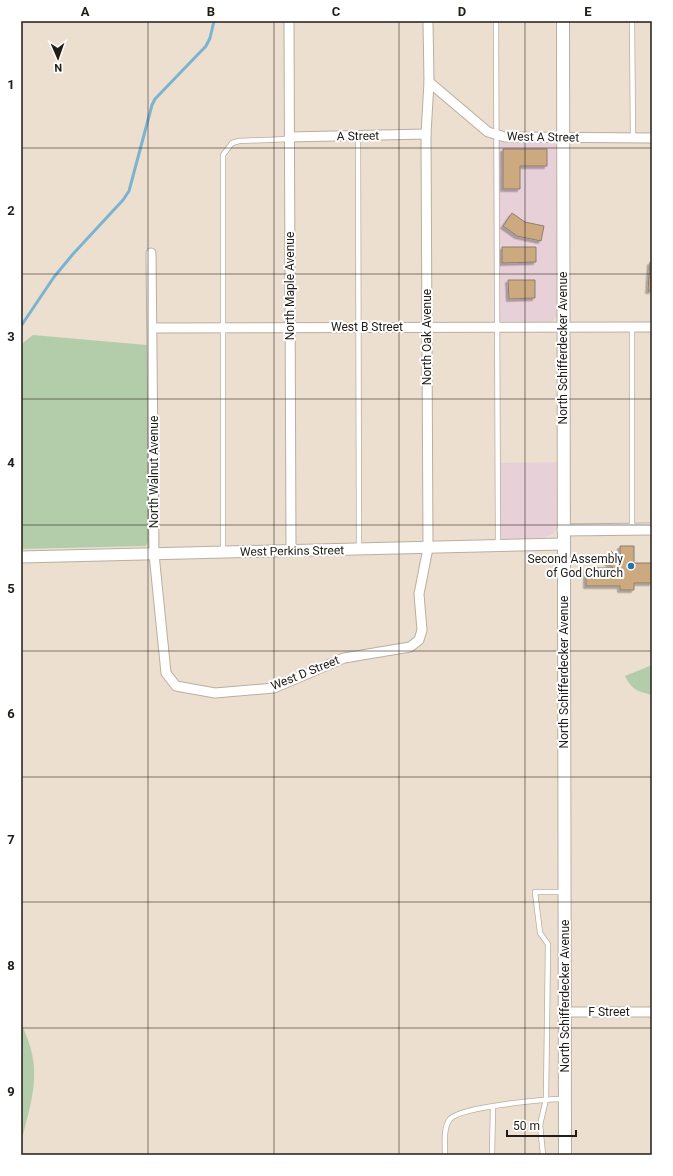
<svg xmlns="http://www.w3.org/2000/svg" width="673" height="1176" viewBox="0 0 673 1176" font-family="Roboto,sans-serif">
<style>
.commercial{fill:#e8d0d9}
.green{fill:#b3cdab}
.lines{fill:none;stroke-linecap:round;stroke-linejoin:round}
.stream{stroke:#7cb3cf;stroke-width:3}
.building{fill:#cda97f;stroke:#8b7f72;filter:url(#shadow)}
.service-casing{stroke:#baaea1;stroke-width:6}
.minor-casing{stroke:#baaea1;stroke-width:11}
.tertiary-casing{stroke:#baaea1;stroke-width:13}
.secondary-casing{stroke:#baaea1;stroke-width:14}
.service{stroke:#fff;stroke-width:4.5}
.minor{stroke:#fff;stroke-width:9}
.tertiary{stroke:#fff;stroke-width:11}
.secondary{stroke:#fff;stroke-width:12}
.grid{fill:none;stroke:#201c17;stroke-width:1;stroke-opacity:0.55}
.poi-dot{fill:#2974a7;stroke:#fff;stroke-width:1.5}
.labels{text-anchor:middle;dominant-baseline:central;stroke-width:4;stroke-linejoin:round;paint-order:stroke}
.street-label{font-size:12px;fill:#201c17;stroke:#fff}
.poi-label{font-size:12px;fill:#201c17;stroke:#fff;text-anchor:end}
.neatline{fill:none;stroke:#201c17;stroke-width:1.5}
.grid-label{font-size:13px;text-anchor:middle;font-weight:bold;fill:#201c17}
</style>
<defs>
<filter id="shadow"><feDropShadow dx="-2.5" dy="2.5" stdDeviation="0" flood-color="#0004"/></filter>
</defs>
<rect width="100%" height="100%" fill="#ecdfd0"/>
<!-- commercial -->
<g class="commercial">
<path d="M493,140L505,143L551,142L556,145L557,316L552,322L494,321Z"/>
<path d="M557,462V527L553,534L537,540L495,541V463Z"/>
</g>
<!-- green -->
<g class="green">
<path d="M33,335L147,345L148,542L146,546L21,549V347L24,342Z"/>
<path d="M652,665V695C637,691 632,690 625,676Z"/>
<path d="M21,1021C24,1031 29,1041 31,1050C40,1081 28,1114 21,1143Z"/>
</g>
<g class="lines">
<!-- stream -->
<path class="stream" d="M21,326L54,277L73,254L123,200L129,191L152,105L155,99L206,46L210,38L214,21"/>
</g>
<!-- building -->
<g class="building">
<path d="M503,149H547V166H520V189H503Z"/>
<path d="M512,213L525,222L544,226L541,241L517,236L503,226Z"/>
<path d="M502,247H536V262L502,263Z"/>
<path d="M650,262H652V291H648Z"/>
<path d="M508,280H535V298L509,299Z"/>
<path d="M620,546H634V563H652V583H634V590H620V586H586V568H613L603,559L611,551L620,561Z"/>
</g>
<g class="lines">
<defs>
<g id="service">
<path d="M496,21L498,545"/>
<path d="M632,21L633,138"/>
<path d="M358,136L359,548"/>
<path d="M632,327V530"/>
<path d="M223,552V155L232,143L239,141L289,139"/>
<path d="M445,1155C445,1144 443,1128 450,1119C460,1107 545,1099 564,1099"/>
<path d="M492,1155L493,1107"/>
<path d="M543,1155L540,1125L546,1099L548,944L540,933L535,892H563"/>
</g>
<g id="minor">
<path d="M289,21L291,551"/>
<path d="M429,82L488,132L505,137L652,138"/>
<path d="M289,137L426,134"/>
<path d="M151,253L154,554L166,673L176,686L215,693L274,688L344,658L410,647L419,640L422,630L419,594L428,548L426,134L429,82L428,21"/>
<path d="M153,328L652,327"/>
<path d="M566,1012H652"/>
</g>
<g id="tertiary">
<path d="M563,530L652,529"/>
<path d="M21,557L563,544"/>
</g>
<path id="secondary" d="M563,21L565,1155"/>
</defs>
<!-- service casing -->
<use href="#service" class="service-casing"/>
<!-- minor casing -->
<use href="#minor" class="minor-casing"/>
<!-- tertiary casing -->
<use href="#tertiary" class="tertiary-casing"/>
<!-- secondary casing -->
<use href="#secondary" class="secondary-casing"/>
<!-- service -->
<use href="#service" class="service"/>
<!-- minor -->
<use href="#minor" class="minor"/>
<!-- tertiary -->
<use href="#tertiary" class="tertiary"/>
<!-- secondary -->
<use href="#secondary" class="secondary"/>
</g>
<!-- grid -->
<path class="grid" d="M148,21V1155M274,21V1155M399,21V1155M525,21V1155M21,148H652M21,274H652M21,399H652M21,525H652M21,651H652M21,777H652M21,902H652M21,1028H652"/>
<!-- markers -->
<circle class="poi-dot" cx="631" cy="566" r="4"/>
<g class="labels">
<!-- street labels -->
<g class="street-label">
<text transform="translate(358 136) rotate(-1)">A Street</text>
<text transform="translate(543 137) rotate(1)">West A Street</text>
<text transform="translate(290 286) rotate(-90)">North Maple Avenue</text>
<text x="367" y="327">West B Street</text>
<text transform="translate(427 337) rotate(-90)">North Oak Avenue</text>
<text transform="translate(563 348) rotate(-90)">North Schifferdecker Avenue</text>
<text transform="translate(154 472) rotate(-90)">North Walnut Avenue</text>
<text transform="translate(292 551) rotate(-1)">West Perkins Street</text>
<text transform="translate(564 672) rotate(-90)">North Schifferdecker Avenue</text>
<text transform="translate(305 673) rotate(-22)">West D Street</text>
<text transform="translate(565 996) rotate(-90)">North Schifferdecker Avenue</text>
<text x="609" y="1012">F Street</text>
</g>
<!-- poi labels -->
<g class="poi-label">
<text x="623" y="559">Second Assembly<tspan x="623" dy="14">of God Church</tspan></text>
</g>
</g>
<!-- border -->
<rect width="673" height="1176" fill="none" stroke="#ffffff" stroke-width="44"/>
<!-- north arrow -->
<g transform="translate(58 58) rotate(178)" stroke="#ffffff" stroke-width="3" paint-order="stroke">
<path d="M0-3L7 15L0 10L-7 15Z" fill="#201c17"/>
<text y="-6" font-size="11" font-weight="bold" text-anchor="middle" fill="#201c17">N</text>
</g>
<!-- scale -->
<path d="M507 1130v6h69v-6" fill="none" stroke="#201c17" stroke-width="2"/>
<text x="513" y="1130" font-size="12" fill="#201c17" stroke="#ffffff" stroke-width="3" paint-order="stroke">50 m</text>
<rect x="22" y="22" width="629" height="1132" class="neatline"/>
<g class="grid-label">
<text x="85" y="16">A</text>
<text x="211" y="16">B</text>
<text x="336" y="16">C</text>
<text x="462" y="16">D</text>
<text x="588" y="16">E</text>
<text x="11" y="89">1</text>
<text x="11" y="215">2</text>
<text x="11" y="341">3</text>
<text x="11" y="467">4</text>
<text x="11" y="593">5</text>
<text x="11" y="718">6</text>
<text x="11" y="844">7</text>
<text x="11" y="970">8</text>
<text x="11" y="1096">9</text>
</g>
</svg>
